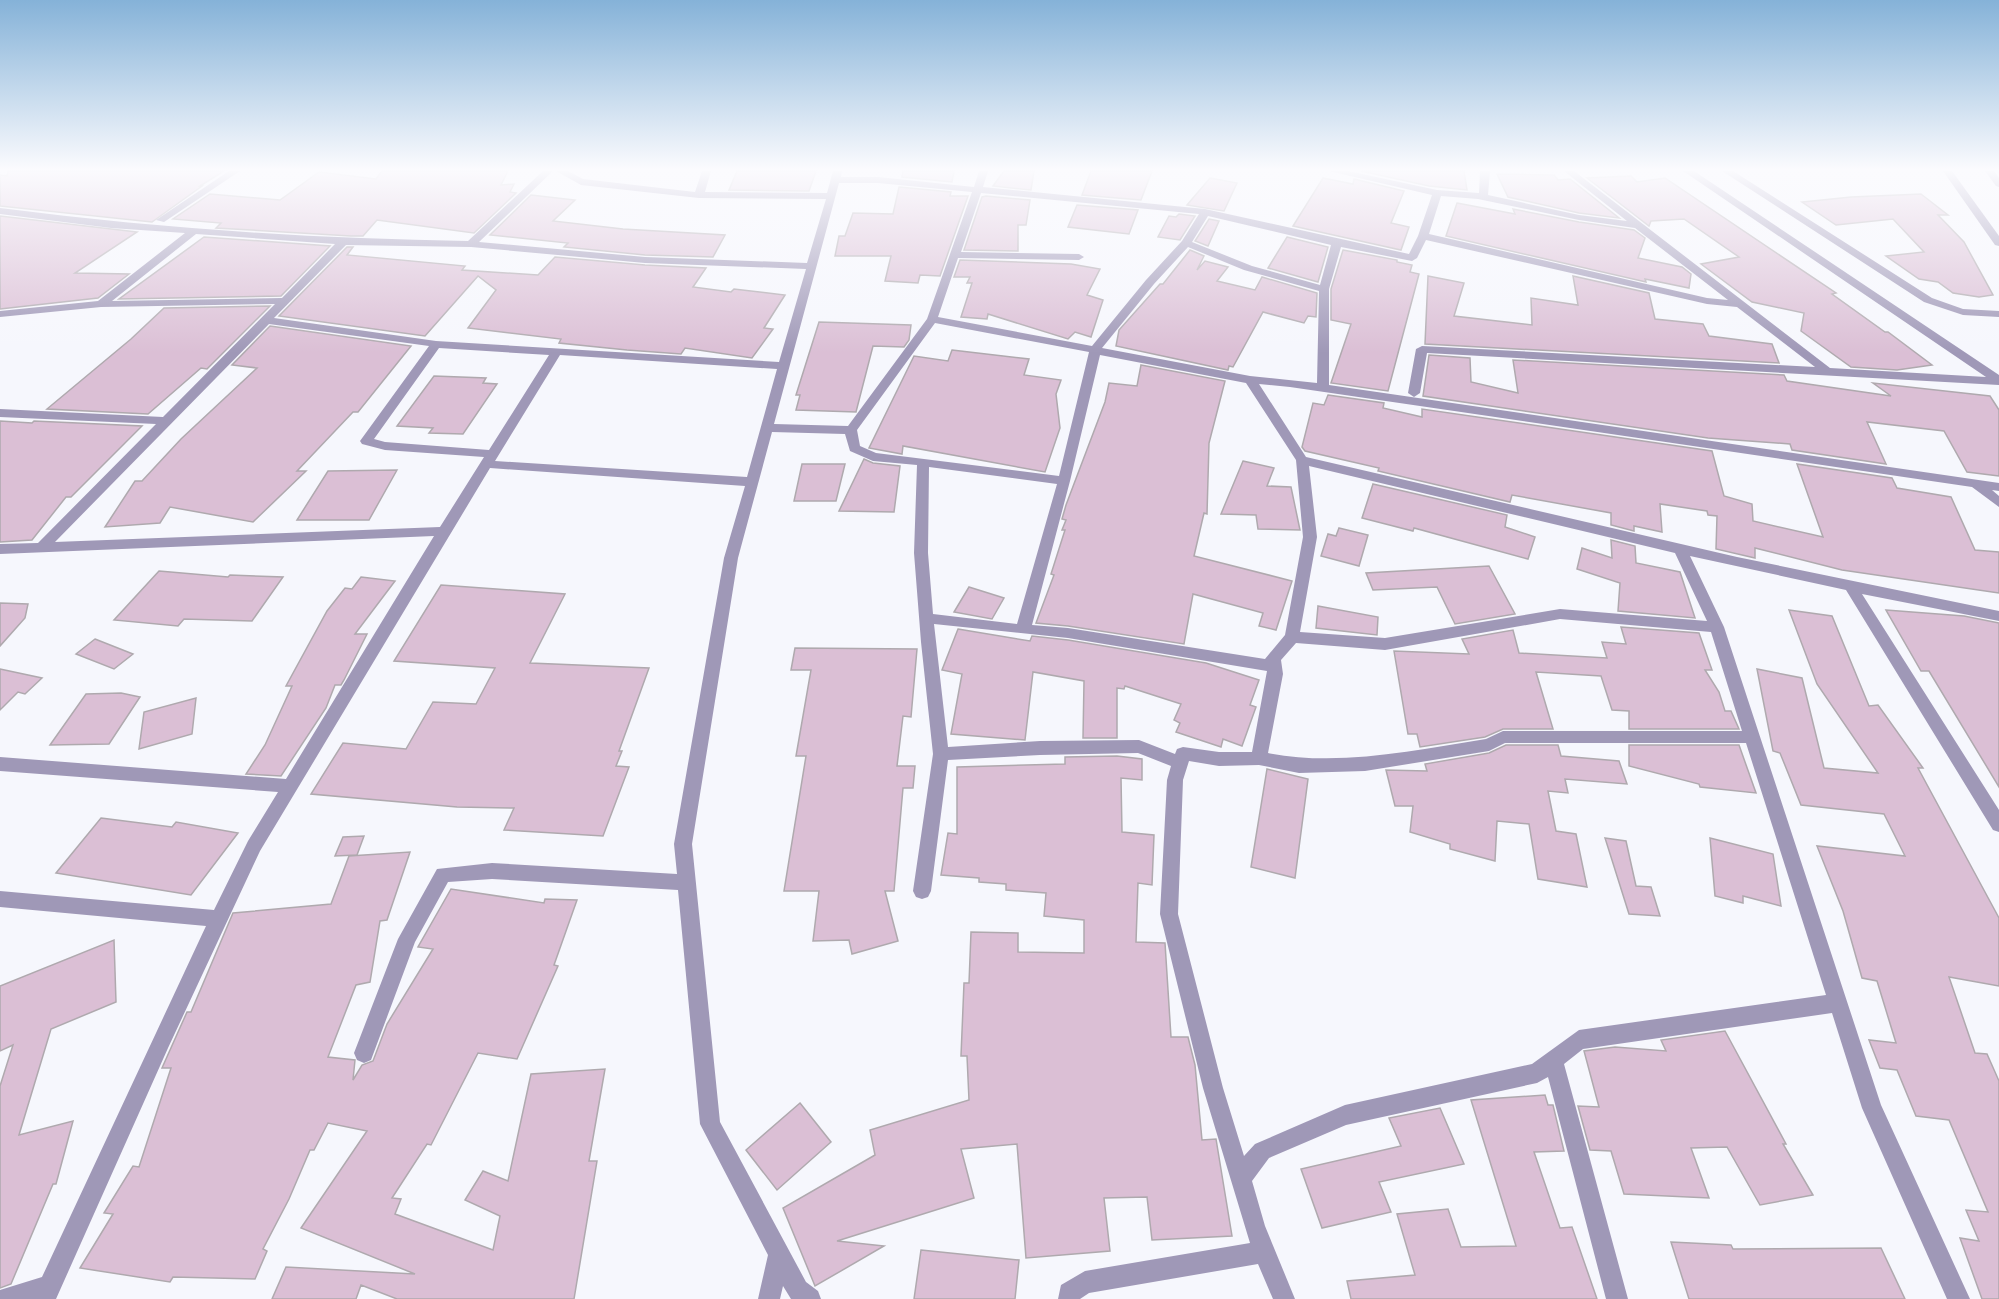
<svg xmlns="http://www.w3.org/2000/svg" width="1999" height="1299" viewBox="0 0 1999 1299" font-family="'Source Serif 4',serif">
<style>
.building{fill:#dbbfd5;stroke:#afa9ae;stroke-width:1.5}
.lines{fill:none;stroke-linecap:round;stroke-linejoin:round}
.minor{fill:#9f98b7;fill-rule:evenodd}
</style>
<rect width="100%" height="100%" fill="#f6f7fd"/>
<!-- building -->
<g class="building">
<path d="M8,171H224L200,186H202L152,222L0,206V175L7,176Z"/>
<path d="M382,171H508L501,185L514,184L510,192L516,193L474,233L377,220L363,236H351L216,228L221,223L173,219L210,194L280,200L319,172L376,179Z"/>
<path d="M737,171H816L809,191L729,190Z"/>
<path d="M903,171H954L952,182L902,177Z"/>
<path d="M1004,171H1034L1031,190L993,186Z"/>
<path d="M1091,171H1152L1141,200L1082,195Z"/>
<path d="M1361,171H1464L1467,190L1429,186Z"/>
<path d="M1497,174L1554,175L1558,180L1570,179L1619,218L1579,213L1508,197Z"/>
<path d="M1631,176L1637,182L1665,178L1836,293L1832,294L1885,332H1888L1932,365L1897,370L1851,367L1801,331L1804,313L1752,302L1701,264L1739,257L1684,219L1651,221L1649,226L1587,178Z"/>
<path d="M1210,178L1237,183L1224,211L1187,205Z"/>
<path d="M1323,178L1353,184L1354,179L1404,191L1391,223L1409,227L1401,250L1293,226Z"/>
<path d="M899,187L951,192L950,196H968L940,276L920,275L918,283L885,281L891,256H835L839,236H845L853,213L893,214Z"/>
<path d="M1921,194L1948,215H1938L1964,242L1993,295L1979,297L1953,293L1938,282L1919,279L1886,256L1924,252L1893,219L1836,225L1802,202L1851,197Z"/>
<path d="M531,195L575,200L553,221L623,229L725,235L713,257L645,255L564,247L568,243L490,235Z"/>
<path d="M986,196L1030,200L1026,225H1018V251L964,250L982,197Z"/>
<path d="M1457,203L1515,214L1513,209L1579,222L1634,230L1645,238L1638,258L1682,267L1691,274L1689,288L1645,279L1646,282L1446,236Z"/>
<path d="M1077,205L1138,210L1129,234L1068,227Z"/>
<path d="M1179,214L1195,216L1180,240L1158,237L1169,216L1176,217Z"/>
<path d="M0,216L137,232L75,273L129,274L98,298L0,309Z"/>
<path d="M1209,219L1219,221L1208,246L1195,241Z"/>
<path d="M204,237L330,246L281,296L119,299Z"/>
<path d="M1287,237L1328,247L1318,282L1268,268Z"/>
<path d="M347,247H353L347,255L465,266L462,270L538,275L555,257L645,265L706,268L693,287L731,292L734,289L785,295L764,328L773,329L752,358L685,348L681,354L627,350L559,343L561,339L468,328L496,290L478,276L425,336L279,316Z"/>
<path d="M1190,250L1204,256L1197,270L1205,261L1228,267L1217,281L1255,290L1262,277L1317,293L1316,317L1308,316L1304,323L1263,312L1233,367L1229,366L1228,370L1116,346L1119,330L1160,284H1163Z"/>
<path d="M1343,250L1397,260V262L1412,265L1410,272L1419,274L1388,391L1331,383L1351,324L1331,320V289Z"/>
<path d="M960,260L1071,264L1100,269L1087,295L1103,300L1091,337L1075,332L1068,339L988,314L987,319L961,317L972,283H967L970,277H954Z"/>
<path d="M1428,276L1464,283L1454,316L1532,325L1531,298L1578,305L1573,276L1649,293L1655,319L1703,324L1709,336L1772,344L1779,363L1425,344Z"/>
<path d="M270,306L207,369L201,368L148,414L47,409L131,339L164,308Z"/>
<path d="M819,322L911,325L909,340L904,347L873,346L856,412L796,410L800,395H796Z"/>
<path d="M270,326L411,346L358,412H353L297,471H306L253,522L170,507L160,523L105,527L135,481H142L181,439L257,368L232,365Z"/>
<path d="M952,350L1029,359L1024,375L1061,380L1056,394L1060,428L1045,472L903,446L902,454L869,448L914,356L948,361Z"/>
<path d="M1429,355L1470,358L1471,382L1518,393L1513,360L1784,375L1787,381L1891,396L1873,383L1990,396L1999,410V476L1967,472L1944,431L1867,422L1886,464L1792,450L1790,444L1708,438L1423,396Z"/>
<path d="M1141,365L1225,381L1209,443L1207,514L1204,513L1194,556L1292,581L1276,630L1259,626L1263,613L1193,594L1184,644L1068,626L1036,623L1054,575L1051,574L1065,530H1062L1066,520L1062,519L1066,505L1105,402L1109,383L1137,386Z"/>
<path d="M434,376L486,378L483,383L497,384L463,434L429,433L433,428L397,426Z"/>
<path d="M1328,395L1384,403L1383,408L1422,417V409L1712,451L1724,496L1752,504L1753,521L1823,537L1797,464L1892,478L1897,488L1951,497L1975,550L1999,552V593L1842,570L1755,548V558L1716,549L1717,516L1708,515L1707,511L1660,504L1662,532L1634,526V531L1611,525V513L1512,495L1510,502L1378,471L1379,468L1305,451L1302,447L1313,403L1324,405Z"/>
<path d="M0,421L32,423L34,421L142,426L71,497H66L32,540L0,542Z"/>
<path d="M864,459L873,463L900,466L894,512L839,511Z"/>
<path d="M1243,461L1274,468L1267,486L1291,487L1300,530L1258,529L1256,515L1221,514Z"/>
<path d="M802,464H845L836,501H794Z"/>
<path d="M397,470L369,520H297L328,471Z"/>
<path d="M1373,484L1507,515L1505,527L1535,537L1528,559L1414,528L1413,531L1362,518Z"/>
<path d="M1339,528L1368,535L1359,566L1321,556L1328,534L1336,536Z"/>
<path d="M1611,540L1635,546L1636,563L1680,572L1695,618L1618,611L1620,583L1577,569L1582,548L1612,558Z"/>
<path d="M1489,566L1515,614L1455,624L1437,587L1373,590L1366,573Z"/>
<path d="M159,571L228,577L230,575L283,577L252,621L184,619L178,626L114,620Z"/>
<path d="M361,577L395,581L355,634H367L344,680L341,685H335L326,708L281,776L246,774L265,745L292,686H286L327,611L345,588L352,589Z"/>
<path d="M441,585L565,594L530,663L649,668L619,751H622L616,766L629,767L603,836L504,830L514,808L457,807L311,794L343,743L406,749L433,702L476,704L495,668L394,661Z"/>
<path d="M969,587L1004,598L992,619L954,612Z"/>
<path d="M0,603L28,604L25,618L0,646Z"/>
<path d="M1318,606L1378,617L1377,635L1316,628Z"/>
<path d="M1789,610L1832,616L1869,706L1878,705L1923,768H1918L1999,918V986L1949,977L1975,1053L1987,1054L1999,1081V1299H1982L1960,1238L1979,1241L1966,1210L1988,1212L1949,1120L1916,1116L1897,1070L1880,1068L1869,1040L1896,1043L1877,981L1862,978L1843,911L1817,846L1905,856L1884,814L1801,805L1780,753L1773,751L1757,669L1802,678L1824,768L1878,773L1817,684Z"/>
<path d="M1886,610L1964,616L1999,623V787L1929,671H1921Z"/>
<path d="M1621,627L1699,633L1712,670H1705L1719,692L1725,711H1731L1739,729H1629V711L1612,710L1601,676L1536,672L1553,729H1503L1485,737L1420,747L1417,734H1408L1394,651L1469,654L1462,639L1513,630L1519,653L1607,658L1602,642L1626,644Z"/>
<path d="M958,629L1030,641L1032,636L1068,640L1206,663L1259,680L1250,705L1256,707L1242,746L1223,739L1221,747L1176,732L1180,723L1174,720L1181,704L1125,686L1124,689L1117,688V738H1083L1084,681L1033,672L1025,740L951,734L962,674L942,670Z"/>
<path d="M95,639L133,654L114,669L76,654Z"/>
<path d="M795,648L917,649L911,717L903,716L897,766H915L913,788H903L894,891H885L898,941L852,954L849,940L813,941L819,891H784L806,756H796L811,670H791Z"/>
<path d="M0,669L42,678L25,694L18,692L0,710Z"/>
<path d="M121,693L140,697L109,744L50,745L86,694Z"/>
<path d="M196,698L192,734L139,749L144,712Z"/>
<path d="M1506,745H1558L1561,756L1619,761L1627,784L1565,779L1568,793L1548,791L1556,831L1576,834L1587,887L1538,879L1529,824L1497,821L1495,861L1450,849V844L1410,832L1413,806H1395L1386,770L1427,771L1425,764L1489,753Z"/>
<path d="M1629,745H1739L1756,793L1700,787L1699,784L1629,766Z"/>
<path d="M1117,756L1142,759V780L1121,778L1122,832L1154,835L1152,885L1138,883L1136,942L1165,943L1171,1037H1188L1195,1065L1202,1140L1216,1139L1232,1236L1152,1240L1147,1197L1104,1198L1110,1251L1026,1258L1017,1144L961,1149L974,1198L837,1241L884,1246L815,1286L783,1208L875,1155L870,1130L969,1100L967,1056H961L964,983H969L971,932L1018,933V952L1084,953V920L1044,916L1046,893L1006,890V884L979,882V878L941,875L948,833L957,834V767L1065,764V757Z"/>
<path d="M1267,769L1308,779L1295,878L1251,867Z"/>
<path d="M101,818L172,827L176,822L238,833L191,895L56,873Z"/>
<path d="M364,836L357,855L335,856L343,837Z"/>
<path d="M1605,838L1626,841L1636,886L1651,887L1660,916L1629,914Z"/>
<path d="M1710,838L1773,854L1781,906L1743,896V903L1715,896Z"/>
<path d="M410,852L387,920L380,921L370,982L356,985L328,1057L355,1060L353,1080L362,1065L373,1061L387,1024L433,949L418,947L451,889L544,903L545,899L577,900L554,965L558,966L517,1059L478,1053L431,1145L427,1144L392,1198L401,1199L395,1214L493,1250L500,1216L465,1200L483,1171L508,1181L531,1074L605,1069L589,1161H597L574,1299H397L361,1285L356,1299H272L286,1267L415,1274L301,1228L367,1131L328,1123L314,1150H310L289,1199L263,1249L267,1251L255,1279L173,1277L170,1282L80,1268L113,1214L104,1213L133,1166L139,1167L171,1068H162L187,1012H191L233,913L331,904L349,856Z"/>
<path d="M114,940L116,1002L51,1029L19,1135L73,1121L56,1184H53L11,1284L0,1288V1086L13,1045L0,1051V986Z"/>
<path d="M1725,1031L1786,1144H1783L1813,1195L1760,1205L1727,1147L1691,1148L1709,1198L1624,1194L1611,1151L1590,1150L1578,1106L1599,1107L1584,1051L1615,1047L1666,1051L1661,1040Z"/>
<path d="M1545,1095L1548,1105H1553L1564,1151L1534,1152L1560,1228L1572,1227L1597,1299H1351L1347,1281L1415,1275L1397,1214L1448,1209L1461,1247L1516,1246L1471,1100Z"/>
<path d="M800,1103L831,1142L777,1190L746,1150Z"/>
<path d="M1440,1108L1464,1164L1379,1182L1391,1212L1322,1228L1301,1169L1401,1146L1389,1118Z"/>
<path d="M1671,1242L1731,1245L1733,1249L1881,1248L1905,1299H1689Z"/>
<path d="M921,1250L1019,1260L1015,1299H914Z"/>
</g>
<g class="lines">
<!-- minor -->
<g class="minor">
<path d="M229,171H240L164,222L156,220Z"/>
<path d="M543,171H553L479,242L645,257L807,263L826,199L699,198L581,185L556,171H568L583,179L695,192L702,171H711L705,192L827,193L833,171H842L841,177H878L974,187L979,171H988L983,187L1205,209L1409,254L1418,236L1432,195L1329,171H1348L1437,190L1479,193L1480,171H1490L1488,195L1579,215L1627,221L1564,171H1574L1830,368L1986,377L1683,171H1694L1999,375V385L1427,353L1420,393L1414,397L1408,393L1416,349L1422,346L1815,367L1737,307L1707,304L1426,240L1417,258L1412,261L1341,247L1329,289V385L1999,483V491L1992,490L1999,496V507L1972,487L1290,387L1259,384L1306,457L1737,557L1999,611V621L1862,594L1999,810V832L1993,830L1846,590L1690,556L1724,627L1881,1105L1970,1299H1947L1862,1108L1832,1013L1583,1049L1564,1064L1628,1299H1606L1548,1077L1537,1083L1346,1125L1269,1158L1252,1181L1265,1226L1295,1299H1273L1258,1264L1089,1293L1080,1299H1058L1061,1285L1085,1271L1250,1243L1203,1088L1160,914L1167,780L1171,766L1138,753L1040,755L948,760L931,891L928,897L922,899L916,897L913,891L933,754L921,642L914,553L917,465L873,461L850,451L845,434L772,432L738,558L692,844L720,1122L806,1282L818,1291L821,1299H791L783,1286L780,1299H758L768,1255L700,1124L678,890L492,879L448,882L415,942L371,1060L364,1063L357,1060L354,1053L398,939L437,869L492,863L677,874L674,844L724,558L745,486L490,468L260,851L168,1048L56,1299H0V1290L42,1277L206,926L0,907V891L214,910L248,841L278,792L0,771V757L286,779L434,536L0,554V544L38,543L156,424L0,417V409L163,417L275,304L101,307L0,317V311L98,301L185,233L111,228L0,214V208C156,228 312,239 468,241ZM839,183H878L972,192L927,319L848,426L774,424ZM981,193L1199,214L1182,241L1146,280L1092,346L938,317L958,258L1079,260L1084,257L1079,254L961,252ZM1441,196L1478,199L1579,220L1635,228L1728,300L1707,298L1429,234ZM1208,216L1331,245L1320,285L1252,266L1192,242ZM196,234L335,244L282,298L112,301ZM346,245L471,247L645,263L806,269L779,362L436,341L274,318ZM1188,247L1244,270L1319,291L1317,383L1250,376L1102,348L1154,284ZM935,323L1089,352L1059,476L876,453L860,446L857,430ZM269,324L429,346L360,441L362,444L385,450L484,457L440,527L55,542ZM439,348L549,355L489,450L385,442L374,439ZM560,355L777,369L747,477L495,461ZM1100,355L1246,383L1296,460L1303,537L1285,635L1265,659L1068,628L1032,625L1070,481ZM1309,466L1675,553L1707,621L1560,609L1385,638L1300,632L1317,537ZM929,467L1057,484L1017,624L933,614L928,553ZM1560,619L1711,632L1742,731H1503L1486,739C1414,750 1340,767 1268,753L1283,674L1281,660L1296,643L1385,650ZM934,624L1068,638L1267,671L1252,752H1219L1183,747L1177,749L1175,754L1139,740L1040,741L948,747ZM1505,743H1746L1826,995L1579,1030L1532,1064L1345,1105L1255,1144L1244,1156L1223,1088L1178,914L1183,780L1189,761L1219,766L1259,765L1299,773L1365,771L1489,751Z"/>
<path d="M1722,171H1733L1932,298L1963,309L1999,311V317L1963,315L1924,302Z"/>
<path d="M1943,171H1952L1999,236V246L1995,245Z"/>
<path d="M1985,171H1994L1999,178V187L1996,186Z"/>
</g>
</g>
<!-- sky -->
<linearGradient id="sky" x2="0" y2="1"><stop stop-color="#85b2d8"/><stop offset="0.48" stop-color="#fbfbfe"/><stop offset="1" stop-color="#fbfbfe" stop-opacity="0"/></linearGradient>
<rect width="1999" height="353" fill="url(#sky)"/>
</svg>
